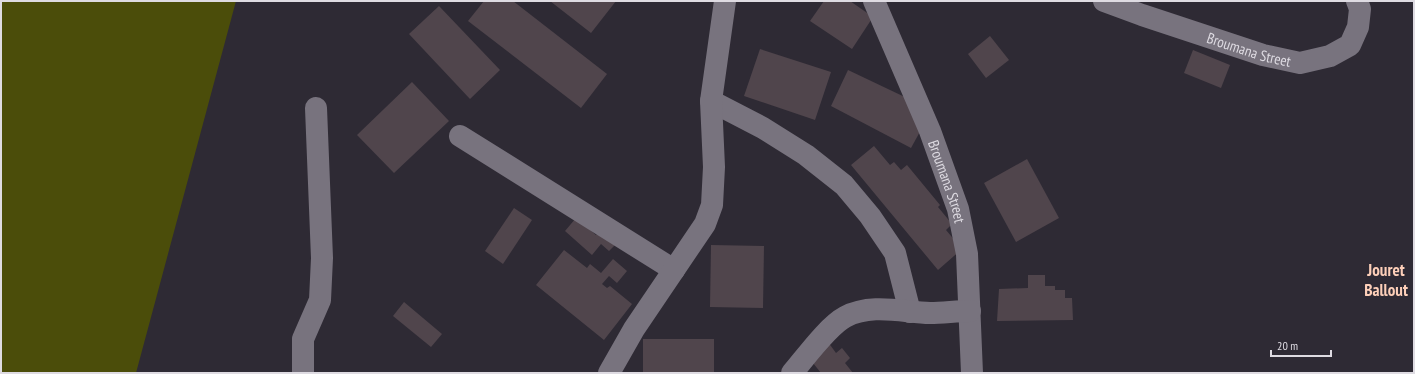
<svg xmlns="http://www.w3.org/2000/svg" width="1415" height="374" viewBox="0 0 1415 374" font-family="'PT Sans Narrow',sans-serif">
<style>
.green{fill:#4b4d0a}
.building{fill:#50454c}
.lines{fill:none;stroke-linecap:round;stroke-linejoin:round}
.minor{stroke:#78737e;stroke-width:22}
.labels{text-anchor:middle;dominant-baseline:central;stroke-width:3;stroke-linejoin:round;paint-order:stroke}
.street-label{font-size:15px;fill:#dedbe2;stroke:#2e2a34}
.quarter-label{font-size:17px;font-weight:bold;fill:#fdcfb9;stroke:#2e2a34}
</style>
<rect width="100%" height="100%" fill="#2e2a34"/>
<!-- green -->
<path class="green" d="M1,1H236L136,373H1Z"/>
<!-- building -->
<g class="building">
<path d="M484,1H513L607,74L581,108L468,21Z"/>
<path d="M550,1H616L591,33Z"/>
<path d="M824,1H850L873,17L852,49L810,21Z"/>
<path d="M439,6L500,70L470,99L409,34Z"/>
<path d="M990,36L1009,60L986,78L968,54Z"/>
<path d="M760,49L831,72L815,120L744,96Z"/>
<path d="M1193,50L1230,65L1221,88L1184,73Z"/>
<path d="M848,70L909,99L922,128L911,148L831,106Z"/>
<path d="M412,82L449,121L394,173L357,135Z"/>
<path d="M874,146L890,165L894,162L901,170L907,165L940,205L938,207L952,224L946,230L962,249L938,270L851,165Z"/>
<path d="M1027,159L1059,218L1016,242L984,183Z"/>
<path d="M514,208L532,220L503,264L485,251Z"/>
<path d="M576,218L596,235L599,232L615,245L609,251L601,244L592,255L565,231Z"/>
<path d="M711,245L764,246L763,308L710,307Z"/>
<path d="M564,250L587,268L590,264L601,273L613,259L627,271L617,283L609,276L602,284L607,288L610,286L632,304L604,340L536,285Z"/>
<path d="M1028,275H1045V286H1055V290H1065V298H1072L1073,320L997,321L999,289L1028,288Z"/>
<path d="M404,302L442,334L431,347L393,316Z"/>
<rect x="643" y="339" width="71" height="34"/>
<path d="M828,342L836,353L842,348L850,358L845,363L853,373H821L809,358Z"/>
</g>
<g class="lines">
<!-- minor -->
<g class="minor">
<path id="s1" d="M874,1L930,131L958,209L967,254L972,373"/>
<path id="s2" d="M1104,1L1142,15L1263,55L1300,63L1330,56L1350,45L1358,27L1360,9L1357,1"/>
<path d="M711,101L763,128L806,155L844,185L870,216L895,253L910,312"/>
<path d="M460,136L674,270"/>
<path d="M303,373V339L320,300L322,258L316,108"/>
<path d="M609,373L634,329L705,224L712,205L714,167L711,101L725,1"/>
<path d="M792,373C805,358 828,326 845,317C871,303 902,312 930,313C943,313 957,311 970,311"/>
</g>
</g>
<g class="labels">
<!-- street labels -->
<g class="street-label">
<text stroke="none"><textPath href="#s2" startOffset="153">Broumana Street</textPath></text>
<text stroke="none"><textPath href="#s1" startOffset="195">Broumana Street</textPath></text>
</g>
<!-- quarter labels -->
<g class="quarter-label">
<text x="1386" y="270">Jouret<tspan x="1386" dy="20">Ballout</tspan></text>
</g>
</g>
<!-- border -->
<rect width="1415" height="374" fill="none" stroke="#dedbe2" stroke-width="4"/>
<!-- scale -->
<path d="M1271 350v6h60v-6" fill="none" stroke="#dedbe2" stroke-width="2"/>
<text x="1277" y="350" font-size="12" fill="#dedbe2" stroke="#2e2a34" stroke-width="3" paint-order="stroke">20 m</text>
</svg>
